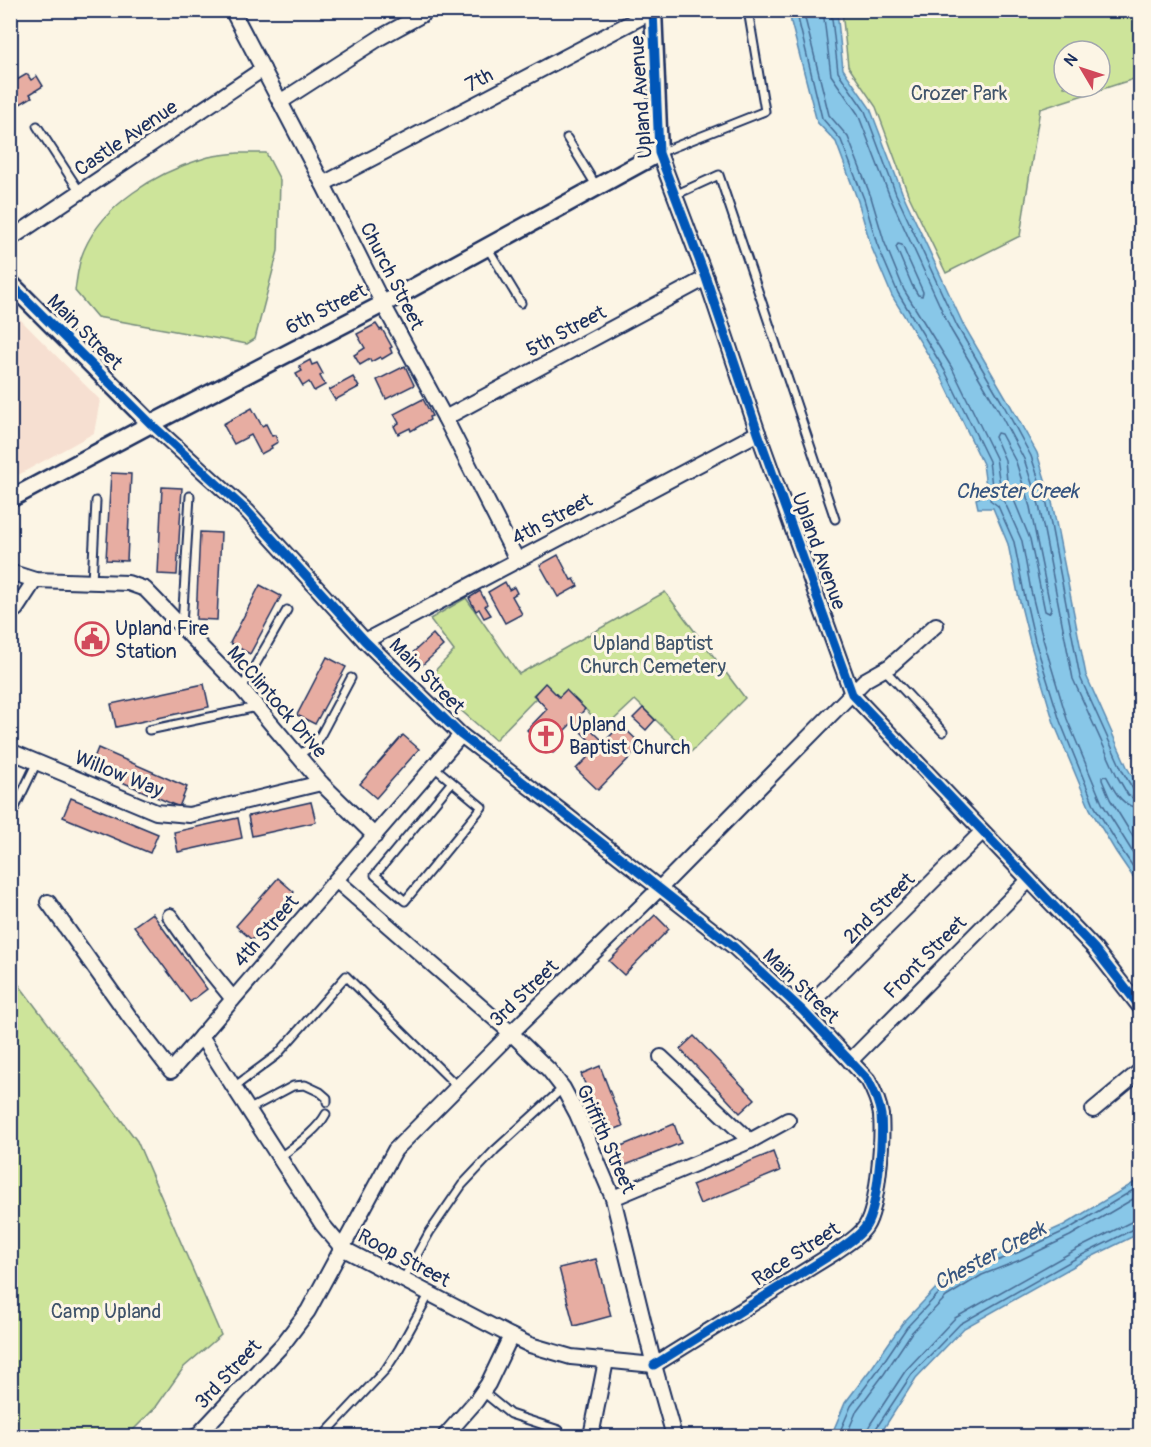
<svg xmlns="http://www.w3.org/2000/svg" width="1151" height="1447" viewBox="0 0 1151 1447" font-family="Pangolin,sans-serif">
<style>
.built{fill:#f6dfd1}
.green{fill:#cde49a;stroke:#748a7c;stroke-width:1.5;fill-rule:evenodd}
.water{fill:#88c7e8;stroke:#5c8ab1;stroke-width:1.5}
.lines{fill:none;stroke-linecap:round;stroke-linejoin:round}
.shore{stroke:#476c95;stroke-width:1.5}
.building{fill:#e7ada2;stroke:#1b2f5e;stroke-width:1.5}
.service-casing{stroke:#1b2f5e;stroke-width:11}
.minor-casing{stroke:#1b2f5e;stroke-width:18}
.tertiary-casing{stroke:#1b2f5e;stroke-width:21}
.service{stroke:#fcf5e5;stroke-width:7}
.minor{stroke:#fcf5e5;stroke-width:14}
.tertiary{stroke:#fcf5e5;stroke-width:16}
.cycleway-casing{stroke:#fcf5e5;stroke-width:13}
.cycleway{stroke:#0057b8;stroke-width:9}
.labels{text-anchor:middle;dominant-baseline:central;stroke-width:6;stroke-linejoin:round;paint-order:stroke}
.street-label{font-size:20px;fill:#1b2f5e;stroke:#fcf5e5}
.park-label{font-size:20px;fill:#3f536a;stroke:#fcf5e5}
.poi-label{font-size:20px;fill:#1b2f5e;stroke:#fcf5e5;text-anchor:start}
.water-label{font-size:21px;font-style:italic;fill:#365580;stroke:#fcf5e5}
</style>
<rect width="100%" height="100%" fill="#fcf5e5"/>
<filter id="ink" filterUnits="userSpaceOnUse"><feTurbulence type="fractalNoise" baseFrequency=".0167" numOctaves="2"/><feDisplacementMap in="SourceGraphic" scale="12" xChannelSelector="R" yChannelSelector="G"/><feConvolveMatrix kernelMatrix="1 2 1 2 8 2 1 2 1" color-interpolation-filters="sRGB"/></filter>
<g filter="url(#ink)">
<!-- built -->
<path class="built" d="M10,309L100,400L94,433L11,479Z"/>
<!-- green -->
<g class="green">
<path d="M842,11H1140V77L1040,109L1020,236L946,273L908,194L876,107L848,66ZM1064,51H1100V87H1064Z"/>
<path d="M239,153H266L280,180L278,251L255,339L247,344L97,317L75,291C77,278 78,263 84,250C104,204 156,173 202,159C214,155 227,154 239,153Z"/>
<path d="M665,592L745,698L690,753L635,700L605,728L566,691L559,697L545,684L533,695L536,698L495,740L426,680L454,651L430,619L466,598L519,674Z"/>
<path d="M10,973L137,1141L221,1335L184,1367L156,1407L127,1436H11Z"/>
</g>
<!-- water -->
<g class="water">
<path d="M790,11H837L843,69L870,108L902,192L963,324L1008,401L1037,453L1052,502L1086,675L1128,769L1140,790V887L1116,852L1090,809L1054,723L1030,642L1018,594L1008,544L993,508H978L976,499L985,495L986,486L983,464L940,374L892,296L871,246L858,201L836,142L817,122L791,22Z"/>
<path d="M1140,1179V1233L1083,1261L964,1328L916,1378L879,1436H831L845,1403L873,1366L902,1324L938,1286L976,1262L1015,1247L1064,1225Z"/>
</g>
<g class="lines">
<!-- shore -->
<g class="shore">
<path d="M796,10L822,118L841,140L864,199L877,244L898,293L945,371L989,461L992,486L990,500L998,506L1014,542L1024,593L1035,641L1060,721L1095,807L1121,849L1140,877"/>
<path d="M803,10L829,115L848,137L871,197L884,241L904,290L952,368L996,458L1000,485L999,496L1005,503L1022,541L1031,591L1043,639L1067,719L1102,803L1140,864"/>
<path d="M823,10L831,75L858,114L890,197L951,330L997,408L1024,459L1039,505L1073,679L1117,776L1128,795L1134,799H1140"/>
<path d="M831,10L838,72L865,111L896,194L957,326L1003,404L1031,456L1047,504L1080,677L1123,772L1133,789L1137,791L1140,792"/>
<path d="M898,244L902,245L923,292L922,296L918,295L912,285L896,247Z"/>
<path d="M997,433L1001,434L1016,462L1030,507L1051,610L1049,613L1045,611L1030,539L1014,500L1008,492L1005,460L995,437Z"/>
<path d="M1140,808C1122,807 1115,792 1107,777L1105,776L1102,777V780L1110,799L1140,848"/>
<path d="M838,1436L851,1406L878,1370L907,1327L941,1291L979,1268L1017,1253L1067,1230L1140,1186"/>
<path d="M846,1436L857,1410L884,1374L912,1332L946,1297L982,1275L1020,1260L1070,1236L1140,1195"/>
<path d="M866,1436L867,1430L871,1423L906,1370L955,1318L1077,1249L1133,1221L1140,1220"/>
<path d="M874,1436V1432L877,1427L912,1374L960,1324L1080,1256L1136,1228H1140"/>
</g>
</g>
<!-- building -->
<g class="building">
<path d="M27,74L31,80L37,76L43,86L30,94L32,97L10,110V84Z"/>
<path d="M376,324L380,330L382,329L392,347L390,348L392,353L382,359L380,357L371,362L370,359L360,365L354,355L365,348L357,334Z"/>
<path d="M310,360L312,365L317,363L323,374L320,376L325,385L314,391L309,382L303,386L296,374L302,371L299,366Z"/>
<path d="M405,366L414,385L386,399L377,380Z"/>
<path d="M353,377L359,387L335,400L329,390Z"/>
<path d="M423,399L432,416L429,417L430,420L411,431L410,428L398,434L394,426L399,423L394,414Z"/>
<path d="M252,408L262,426L266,424L272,436L275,435L278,442L271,446L272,448L261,454L251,435L234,444L223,424Z"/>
<path d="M111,473L131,474L127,561L106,560Z"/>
<path d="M162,487L182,488L177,575L158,574Z"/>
<path d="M200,532L221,533L217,620L196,619Z"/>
<path d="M558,555L571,580L574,579L578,586L558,597L540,565Z"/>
<path d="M505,582L509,590L514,587L517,593L512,596L522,614L505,623L488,592Z"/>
<path d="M260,585L281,596L250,654L230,643Z"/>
<path d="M480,591L487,604L485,606L491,615L484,618L479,609L476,611L469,598Z"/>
<path d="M433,634L443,646L418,669L408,657Z"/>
<path d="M327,657L346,667L315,724L297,715Z"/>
<path d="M545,683L559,697L566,690L585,709L578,717L604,742L621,725L642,745L598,790L576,769L597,748L572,723L553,742L558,748L553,753L548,748L546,749L527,730L547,709L534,695Z"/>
<path d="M204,684L209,707L116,727L111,704Z"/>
<path d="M643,708L655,720L646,730L633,718Z"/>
<path d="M403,735L419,749L376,798L360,784Z"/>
<path d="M98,748L187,787L179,807L90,768Z"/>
<path d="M71,798L158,834L150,853L63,817Z"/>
<path d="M311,802L316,822L252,836L248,816Z"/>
<path d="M238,818L242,838L178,852L174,832Z"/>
<path d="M278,878L294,892L252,940L236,926Z"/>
<path d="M152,913L207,989L190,1002L134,926Z"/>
<path d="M655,915L669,929L624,975L609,961Z"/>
<path d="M694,1036L755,1099L740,1113L680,1049Z"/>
<path d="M600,1066L623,1126L605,1133L581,1074Z"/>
<path d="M674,1124L681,1143L621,1167L614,1149Z"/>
<path d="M773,1152L780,1171L700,1204L692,1185Z"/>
<path d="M596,1259L611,1316L574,1326L559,1268Z"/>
</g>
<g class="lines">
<defs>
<g id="service">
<path d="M37,126L80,192"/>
<path d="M567,138L597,187"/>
<path d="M659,153L765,111L748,10"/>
<path d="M675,195L719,175L835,519"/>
<path d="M487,247L521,303"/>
<path d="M92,582L96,501"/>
<path d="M182,625L190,496"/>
<path d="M884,669L943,732"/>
<path d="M242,688L287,610"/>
<path d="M149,730L257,707"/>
<path d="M298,755L316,744L351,678"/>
<path d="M434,767L482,807L405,901L375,875L452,782"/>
<path d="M10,818L37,762"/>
<path d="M234,1087L277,1055L346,976L458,1087"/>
<path d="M248,1110L293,1086L305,1085L320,1092L327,1098V1102"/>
<path d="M279,1158C294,1146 317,1131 326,1114"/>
<path d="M403,1280L429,1233L462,1185L495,1150L563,1088"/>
<path d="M483,1392L510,1414L559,1430"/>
<path d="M323,1436L386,1369L399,1349L430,1293"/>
</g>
<g id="minor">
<path d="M232,10L323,184L383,304L445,418L517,560"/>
<path d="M280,102L381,37L423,14L427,10"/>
<path d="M659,153L706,278L758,433L852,694L1094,948L1140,1007"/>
<path d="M323,184L653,11"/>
<path d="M10,239L263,69"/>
<path d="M445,418L706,278"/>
<path d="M151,424L248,512L365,641L461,735L561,811L734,947L803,1011L868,1080C874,1091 879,1102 881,1115C883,1138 878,1207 866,1226C859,1237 845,1245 834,1253L654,1365"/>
<path d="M10,572L35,580L128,583L145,589L242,689L321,783L375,836"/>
<path d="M10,612L16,609L35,580"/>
<path d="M365,641L758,433"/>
<path d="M10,751L156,812L189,815L321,783"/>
<path d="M336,880L511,1033L549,1070L563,1088L577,1114L613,1198L654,1365L674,1436"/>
<path d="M48,902L131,1019L171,1071L461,735"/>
<path d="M170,916L199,957L233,999"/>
<path d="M803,1011L982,832"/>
<path d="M201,1036L322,1224L342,1248L511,1336L530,1345L571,1357L654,1365"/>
<path d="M661,1057L750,1141"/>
<path d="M850,1061L1029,880"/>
<path d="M1093,1110L1140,1071"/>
<path d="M613,1198L750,1141L788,1120"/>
<path d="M197,1436L283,1344L308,1311L395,1150L511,1033L660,888L865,680L890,666L936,625"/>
<path d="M445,1436L476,1401L488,1384L511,1336"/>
<path d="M591,1436L606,1361"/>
</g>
<g id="tertiary">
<path d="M10,283L151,424"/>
<path d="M10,499L151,424L383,304L659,153L653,10"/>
</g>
</defs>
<!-- service casing -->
<use href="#service" class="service-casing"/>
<!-- minor casing -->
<use href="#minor" class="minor-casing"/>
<!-- tertiary casing -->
<use href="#tertiary" class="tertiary-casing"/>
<!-- service -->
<use href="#service" class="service"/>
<!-- minor -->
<use href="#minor" class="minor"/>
<!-- tertiary -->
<use href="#tertiary" class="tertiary"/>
<defs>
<g id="cycleway">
<path d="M653,10L659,153L706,278L758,433L852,694L1094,948L1140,1007"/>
<path d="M10,283L151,424L248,512L365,641L461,735L561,811L734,947L803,1011L868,1080C874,1091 879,1102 881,1115C883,1138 878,1207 866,1226C859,1237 845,1245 834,1253L654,1365"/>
</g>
</defs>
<!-- cycleway casing -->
<use href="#cycleway" class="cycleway-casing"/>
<!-- cycleway -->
<use href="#cycleway" class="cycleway"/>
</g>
</g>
<!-- icons -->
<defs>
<symbol id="civic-ring" viewBox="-11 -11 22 22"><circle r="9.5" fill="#fcf5e5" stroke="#d1495b" stroke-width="1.5"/><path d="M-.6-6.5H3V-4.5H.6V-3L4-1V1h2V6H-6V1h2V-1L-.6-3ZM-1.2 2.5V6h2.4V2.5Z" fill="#d1495b"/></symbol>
<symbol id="church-ring" viewBox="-11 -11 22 22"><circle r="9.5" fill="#fcf5e5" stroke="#d1495b" stroke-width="1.5"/><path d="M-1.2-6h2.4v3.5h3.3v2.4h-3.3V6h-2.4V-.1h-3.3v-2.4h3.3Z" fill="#d1495b"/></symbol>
</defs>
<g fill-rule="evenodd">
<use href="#civic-ring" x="73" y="620" width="38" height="38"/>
<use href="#church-ring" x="527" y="717" width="38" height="38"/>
</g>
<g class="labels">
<!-- street labels -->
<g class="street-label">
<text transform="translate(479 80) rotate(-28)">7th</text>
<text transform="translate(641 97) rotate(-94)">Upland Avenue</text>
<text transform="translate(126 138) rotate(-34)">Castle Avenue</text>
<text transform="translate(392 276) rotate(63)">Church Street</text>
<text transform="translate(326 309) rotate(-27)">6th Street</text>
<text transform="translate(566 331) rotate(-28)">5th Street</text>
<text transform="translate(85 332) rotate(45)">Main Street</text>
<text transform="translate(552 519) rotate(-28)">4th Street</text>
<text transform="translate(819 551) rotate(70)">Upland Avenue</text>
<text transform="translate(427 676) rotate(45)">Main Street</text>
<text transform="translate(277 702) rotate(49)">McClintock Drive</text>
<text transform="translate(119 774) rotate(22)">Willow Way</text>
<text transform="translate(879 908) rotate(-45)">2nd Street</text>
<text transform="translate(266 931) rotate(-49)">4th Street</text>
<text transform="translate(925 957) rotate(-45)">Front Street</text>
<text transform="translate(801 986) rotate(44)">Main Street</text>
<text transform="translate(524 993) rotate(-44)">3rd Street</text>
<text transform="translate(606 1139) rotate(66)">Griffith Street</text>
<text transform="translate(796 1254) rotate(-33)">Race Street</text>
<text transform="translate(404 1258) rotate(28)">Roop Street</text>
<text transform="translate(228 1374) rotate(-47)">3rd Street</text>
</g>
<!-- park labels -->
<g class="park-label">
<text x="959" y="93">Crozer Park</text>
<text x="653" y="643">Upland Baptist<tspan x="653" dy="23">Church Cemetery</tspan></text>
<text x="106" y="1311">Camp Upland</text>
</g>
<!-- poi labels -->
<g class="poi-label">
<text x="115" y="628">Upland Fire<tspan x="115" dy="23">Station</tspan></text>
<text x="569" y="724">Upland<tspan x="569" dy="23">Baptist Church</tspan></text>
</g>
<!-- water labels -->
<g class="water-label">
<text x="1017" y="491">Chester Creek</text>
<text transform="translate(990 1256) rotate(-28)">Chester Creek</text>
</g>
</g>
<!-- margin -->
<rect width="1151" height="1447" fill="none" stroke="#fcf5e5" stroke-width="36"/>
<rect x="18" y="18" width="1115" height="1411" fill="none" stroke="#1b2f5e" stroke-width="2" filter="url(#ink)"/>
<!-- north arrow -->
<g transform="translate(1082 69) rotate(309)"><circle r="28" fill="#fcf5e5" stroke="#a2a6af" stroke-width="1.5"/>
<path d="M0-4.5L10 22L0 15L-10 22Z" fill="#d1495b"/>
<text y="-9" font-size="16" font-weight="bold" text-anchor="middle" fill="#1b2f5e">N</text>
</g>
</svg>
